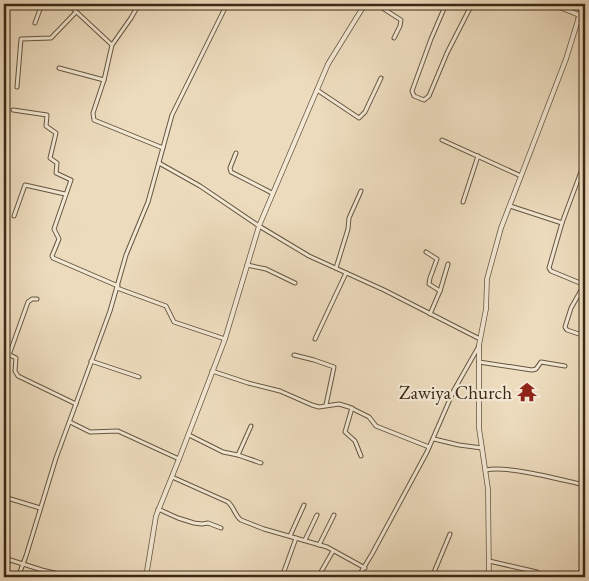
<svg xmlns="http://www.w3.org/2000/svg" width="589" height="581" viewBox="0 0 589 581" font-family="'EB Garamond',serif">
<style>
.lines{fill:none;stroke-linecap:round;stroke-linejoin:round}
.minor-casing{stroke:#665640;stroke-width:5}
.tertiary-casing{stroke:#665640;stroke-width:5.5}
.minor{stroke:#f3e8d4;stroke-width:3}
.tertiary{stroke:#f3e8d4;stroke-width:4}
.labels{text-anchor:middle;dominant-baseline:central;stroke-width:4.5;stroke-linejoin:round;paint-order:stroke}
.poi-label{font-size:19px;fill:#3a2916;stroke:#f3e8d4;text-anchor:end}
</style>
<rect width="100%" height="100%" fill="#ecdbbd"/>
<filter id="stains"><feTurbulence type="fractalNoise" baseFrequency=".004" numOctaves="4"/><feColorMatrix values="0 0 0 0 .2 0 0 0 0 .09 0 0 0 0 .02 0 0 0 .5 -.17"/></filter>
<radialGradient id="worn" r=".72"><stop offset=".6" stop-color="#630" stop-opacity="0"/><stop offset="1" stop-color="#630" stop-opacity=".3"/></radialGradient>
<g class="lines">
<defs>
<g id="minor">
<path d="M68,4L112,45L104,80L93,113L94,120L163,148"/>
<path d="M376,4L401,20L400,26L394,38"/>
<path d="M446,4L431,39L412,91L414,96L424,100L429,96L447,53L472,4"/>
<path d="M578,18L585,20"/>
<path d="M35,23L42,4"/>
<path d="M112,45L131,18L139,4"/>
<path d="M59,68L104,80"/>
<path d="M17,87L21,39L51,38L76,12"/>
<path d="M317,90L359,118L365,112L381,78"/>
<path d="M13,110L47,115L46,126L56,133L50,158L57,163L56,173L71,180L54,229L59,239L52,256L53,258L118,286"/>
<path d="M442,140L521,176"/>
<path d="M236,153L230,168L231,172L272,193"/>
<path d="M585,161L562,223L549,268L551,271L585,285"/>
<path d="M159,163L200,186L259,226L309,256L384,290L480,339"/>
<path d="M463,202L478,156"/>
<path d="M510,206L562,223"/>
<path d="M14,216L25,185L65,194"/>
<path d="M426,252L437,259L430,278L429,284L440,291"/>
<path d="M247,265L266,269L295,283"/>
<path d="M336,268L348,229L349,218L361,191"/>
<path d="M584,285L571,308L565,327L567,330L585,336"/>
<path d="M117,288L166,306L174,322L225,339"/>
<path d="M430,314L440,291L448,264"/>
<path d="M315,339L346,273"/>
<path d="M4,352L16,358L15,371L18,376L76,404"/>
<path d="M9,355L28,302L32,299H37"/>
<path d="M294,355L314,360L334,367L326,405"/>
<path d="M91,361L139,377"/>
<path d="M479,362L532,370L536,369L541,362L565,366"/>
<path d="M212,371L248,383L280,391L312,405L319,407L339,404L349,407L369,417L376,426L429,447"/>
<path d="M352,408L345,432L355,441L361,456"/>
<path d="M70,422L90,432L118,431L179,459"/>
<path d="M189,435L223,452L238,455L261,463"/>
<path d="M434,439L459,445L482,448"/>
<path d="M238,455L251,426"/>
<path d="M486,470C507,465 561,480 585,485"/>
<path d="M172,477L228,502C234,507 235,516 241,520L264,529L327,547L365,568"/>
<path d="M4,497L40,508"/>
<path d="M158,509L178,518L194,523L202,524L208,523L221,528"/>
<path d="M290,536L304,505"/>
<path d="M305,540L317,515"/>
<path d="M319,545L334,515"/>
<path d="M4,558L42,570L71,577"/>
<path d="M489,561L537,572L540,575L539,577"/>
<path d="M18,577L26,556L56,458L110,311L126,255L148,202L172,115L227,4"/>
<path d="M282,577L296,538"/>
<path d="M318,577L333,551"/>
<path d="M358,577L372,554L427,452L454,390L479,346"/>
<path d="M432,577L450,534"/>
</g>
<g id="tertiary">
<path d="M552,4L579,15"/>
<path d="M146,577L156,516L179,459L225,339L259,226L328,64L365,4"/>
<path d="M489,577L488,489L479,428V345L486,309L487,279L501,228L566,59L583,4"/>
</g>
</defs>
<!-- minor casing -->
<use href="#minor" class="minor-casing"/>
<!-- tertiary casing -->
<use href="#tertiary" class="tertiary-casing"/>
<!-- minor -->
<use href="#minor" class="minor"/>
<!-- tertiary -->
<use href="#tertiary" class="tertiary"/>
</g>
<!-- icons -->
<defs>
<symbol id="temple-bare" viewBox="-9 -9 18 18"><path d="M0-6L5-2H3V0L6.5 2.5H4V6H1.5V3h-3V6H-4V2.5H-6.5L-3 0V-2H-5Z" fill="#8f2418" stroke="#f3e8d4" stroke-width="2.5" paint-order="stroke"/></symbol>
</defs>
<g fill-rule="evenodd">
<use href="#temple-bare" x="513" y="378" width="28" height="28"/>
</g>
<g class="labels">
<!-- poi labels -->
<g class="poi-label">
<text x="512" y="392">Zawiya Church</text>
</g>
</g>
<!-- margin -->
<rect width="589" height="581" fill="none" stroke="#ecdbbd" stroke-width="20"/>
<rect x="5" y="5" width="579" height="571" fill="none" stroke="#3a2916" stroke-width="2.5"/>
<rect x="10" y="10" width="569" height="561" fill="none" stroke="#3a2916"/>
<rect width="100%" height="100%" filter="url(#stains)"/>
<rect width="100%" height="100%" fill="url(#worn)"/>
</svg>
